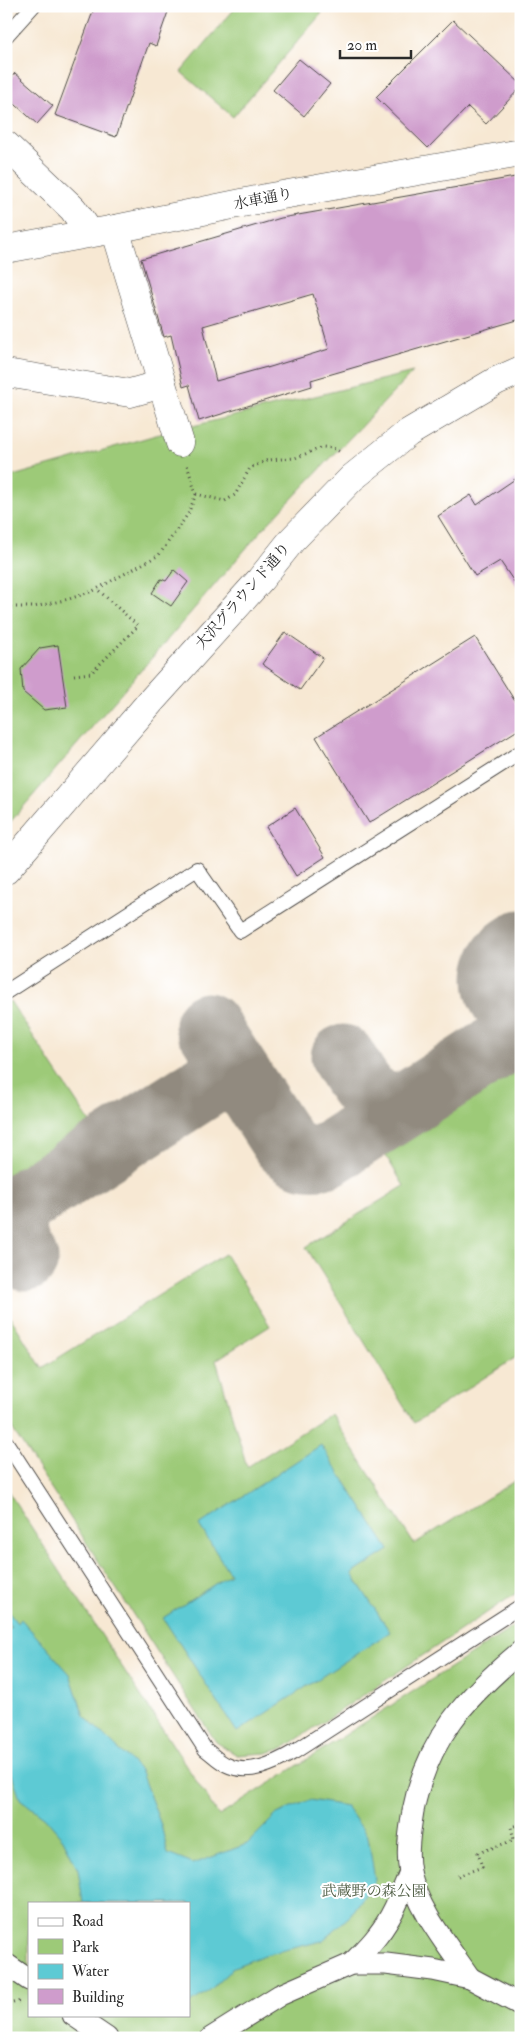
<svg xmlns="http://www.w3.org/2000/svg" width="527" height="2044" viewBox="0 0 527 2044" font-family="'IM FELL Double Pica','Noto Serif JP',serif">
<style>
.green{fill:#9dca78;stroke:#647a52;fill-rule:evenodd}
.water{fill:#5dcad4;stroke:#447a80}
.lines{fill:none;stroke-linecap:round;stroke-linejoin:round}
.taxiway{stroke:#918a7f;stroke-width:65}
.building{fill:#cf9ccc;fill-rule:evenodd}
.service-casing{stroke:#4a4744;stroke-width:16}
.pedestrian-casing{stroke:#4a4744;stroke-width:23}
.minor-casing{stroke:#4a4744;stroke-width:29}
.tertiary-casing{stroke:#4a4744;stroke-width:29}
.path{stroke:#4a4744;stroke-width:3;stroke-dasharray:1 4;stroke-linecap:butt}
.service{stroke:#fff;stroke-width:14}
.pedestrian{stroke:#fff;stroke-width:21}
.minor{stroke:#fff;stroke-width:28}
.tertiary{stroke:#fff;stroke-width:28}
.labels{text-anchor:middle;dominant-baseline:central;stroke-width:4;stroke-linejoin:round;paint-order:stroke}
.street-label{font-size:15px;fill:#2b2b2b;stroke:#fff}
.park-label{font-size:15px;fill:#4d5b42;stroke:#fff}
</style>
<rect width="100%" height="100%" fill="#fff"/>
<filter id="ink" filterUnits="userSpaceOnUse"><feTurbulence type="fractalNoise" baseFrequency=".02" numOctaves="2"/><feDisplacementMap in="SourceGraphic" scale="10" xChannelSelector="R" yChannelSelector="G"/><feConvolveMatrix kernelMatrix="1 2 1 2 8 2 1 2 1" color-interpolation-filters="sRGB"/></filter>
<filter id="wash" filterUnits="userSpaceOnUse"><feTurbulence type="fractalNoise" baseFrequency=".0096" numOctaves="4" result="noise"/><feDisplacementMap in="SourceGraphic" scale="20" xChannelSelector="R" yChannelSelector="G"/><feGaussianBlur stdDeviation="1.12" result="paint"/><feColorMatrix in="noise" values="0 0 0 0 0 0 0 0 0 0 0 0 0 0 0 0 0 1.4 0 .05"/><feComposite in="paint" operator="in"/></filter>
<g filter="url(#wash)">
<rect width="100%" height="100%" fill="#f7e8d3"/>
<!-- green -->
<g class="green">
<path d="M237,6H314L322,13L233,117L181,72Z"/>
<path d="M413,372L262,530L6,827V478L156,435Z"/>
<path d="M10,1001L93,1127L6,1181V1004Z"/>
<path d="M521,1066V1354L414,1423L306,1247L404,1186L380,1146L514,1067Z"/>
<path d="M225,1254L270,1326L216,1360L247,1467L331,1414L414,1544L521,1477V1590L284,1748L266,1753L237,1755L216,1742L6,1419V1310L42,1368Z"/>
<path d="M6,1488L219,1816L521,1622V2038H6ZM29,1903H189V2015H29Z"/>
</g>
<!-- water -->
<g class="water">
<path d="M321,1445L389,1550L352,1574L390,1632L237,1732L163,1618L230,1574L199,1525Z"/>
<path d="M6,1609L17,1623L21,1619L70,1674L84,1716L140,1770L161,1825L168,1854L193,1864L247,1844L277,1814L310,1800L346,1806L368,1837L375,1880L351,1915L322,1941L264,1955L234,1967L210,1990L189,2004V1903H83L78,1869L63,1839L45,1818L20,1799L6,1756L12,1689L6,1652V1632L11,1627L6,1619Z"/>
</g>
<g class="lines">
<!-- taxiway -->
<g class="taxiway">
<path d="M521,942C515,946 509,949 505,954C488,974 496,1006 521,1015"/>
<path d="M207,1025L284,1144C296,1157 308,1160 326,1156L521,1031"/>
<path d="M343,1057C360,1084 371,1113 409,1103"/>
<path d="M26,1259C12,1240 10,1221 24,1202L207,1085C224,1077 238,1081 251,1093"/>
</g>
</g>
<g id="blocks">
<!-- building -->
<g class="building">
<path d="M95,6H170L156,46L149,43L116,137L55,115Z"/>
<path d="M453,20L521,84V87L486,124L468,107L428,148L376,97Z"/>
<path d="M299,59L330,84L304,116L273,90Z"/>
<path d="M15,73L53,106L37,124L6,96V84Z"/>
<path d="M521,176V319L311,380L312,386L199,421L189,385L183,387L171,335L164,337L141,259L281,218ZM313,294L329,349L267,368V367L216,381L203,326Z"/>
<path d="M521,475V592L500,561L475,576L438,516L471,495L477,505Z"/>
<path d="M174,570L188,582L171,606L152,593L161,579L166,581Z"/>
<path d="M285,632L323,658L300,690L262,664Z"/>
<path d="M475,637L521,711V728L369,823L316,737Z"/>
<path d="M58,645L67,707L44,710L23,692L21,669L40,648Z"/>
<path d="M295,808L325,857L296,876L266,827Z"/>
</g>
</g>
</g>
<g filter="url(#ink)">
<use href="#blocks" fill-opacity="0" stroke="#4a4744" stroke-width="1"/>
<g class="lines">
<defs>
<g id="service">
<path d="M6,36L33,6"/>
<path d="M6,992L197,869L240,931L521,752"/>
<path d="M6,1442L205,1749C212,1754 219,1762 227,1765C249,1776 275,1763 294,1752L521,1606"/>
</g>
<g id="pedestrian">
<path d="M6,1964L29,1980"/>
<path d="M351,1964C360,1955 370,1946 378,1935C393,1916 401,1894 410,1872"/>
<path d="M470,1978C449,1947 417,1909 410,1872C406,1853 410,1830 413,1811C427,1739 466,1697 521,1651"/>
<path d="M73,2015L107,2038"/>
<path d="M211,2038L280,1995L351,1964H386L433,1970L470,1978L521,2005"/>
</g>
<g id="minor">
<path d="M6,145L73,209L90,233"/>
<path d="M6,249L115,229L180,443"/>
<path d="M6,373L130,393L162,384"/>
</g>
<g id="tertiary">
<path d="M115,229L271,197L521,153"/>
<path d="M6,870L152,700L260,580L292,540L352,478L408,433L496,381L521,370"/>
</g>
</defs>
<!-- service casing -->
<use href="#service" class="service-casing"/>
<!-- pedestrian casing -->
<use href="#pedestrian" class="pedestrian-casing"/>
<!-- minor casing -->
<use href="#minor" class="minor-casing"/>
<!-- tertiary casing -->
<use href="#tertiary" class="tertiary-casing"/>
<!-- path -->
<g class="path">
<path d="M196,494L225,501L235,495L250,468L268,460L295,458L323,447L333,448L342,453"/>
<path d="M6,607H34L69,599L93,591L159,555L188,514L196,494L187,465"/>
<path d="M74,675L91,673L138,626L97,589"/>
<path d="M458,1876L482,1867L478,1853L514,1840L511,1827L521,1824"/>
<path d="M13,2003L21,2001"/>
</g>
<!-- service -->
<use href="#service" class="service"/>
<!-- pedestrian -->
<use href="#pedestrian" class="pedestrian"/>
<!-- minor -->
<use href="#minor" class="minor"/>
<!-- tertiary -->
<use href="#tertiary" class="tertiary"/>
</g>
</g>
<g class="labels">
<!-- street labels -->
<g class="street-label">
<text transform="translate(263 199) rotate(-11)">水車通り</text>
<text transform="translate(243 596) rotate(-49)">大沢グラウンド通り</text>
</g>
<!-- park labels -->
<g class="park-label">
<text x="374" y="1891">武蔵野の森公園</text>
</g>
</g>
<!-- margin -->
<rect width="527" height="2044" fill="none" stroke="#fff" stroke-width="25"/>
<!-- legend -->
<rect x="28" y="1902" width="162" height="115" fill="#ffffff" stroke="#aaaaaa"/>
<rect x="38" y="1918" width="25" height="8" fill="#ffffff" stroke="#aaaaaa"/>
<text x="72" y="1926" font-size="15" fill="#2b2b2b">Road</text>
<rect x="38" y="1939" width="25" height="15" fill="#9dca78" stroke="#aaaaaa"/>
<text x="72" y="1952" font-size="15" fill="#2b2b2b">Park</text>
<rect x="38" y="1964" width="25" height="15" fill="#5dcad4" stroke="#aaaaaa"/>
<text x="72" y="1976" font-size="15" fill="#2b2b2b">Water</text>
<rect x="38" y="1989" width="25" height="15" fill="#cf9ccc" stroke="#aaaaaa"/>
<text x="72" y="2002" font-size="15" fill="#2b2b2b">Building</text>
<!-- scale -->
<path d="M340 50v8h71v-8" fill="none" stroke="#2b2b2b" stroke-width="2.5"/>
<text x="347" y="50" font-size="15" fill="#2b2b2b" stroke="#ffffff" stroke-width="4" paint-order="stroke">20 m</text>
</svg>
